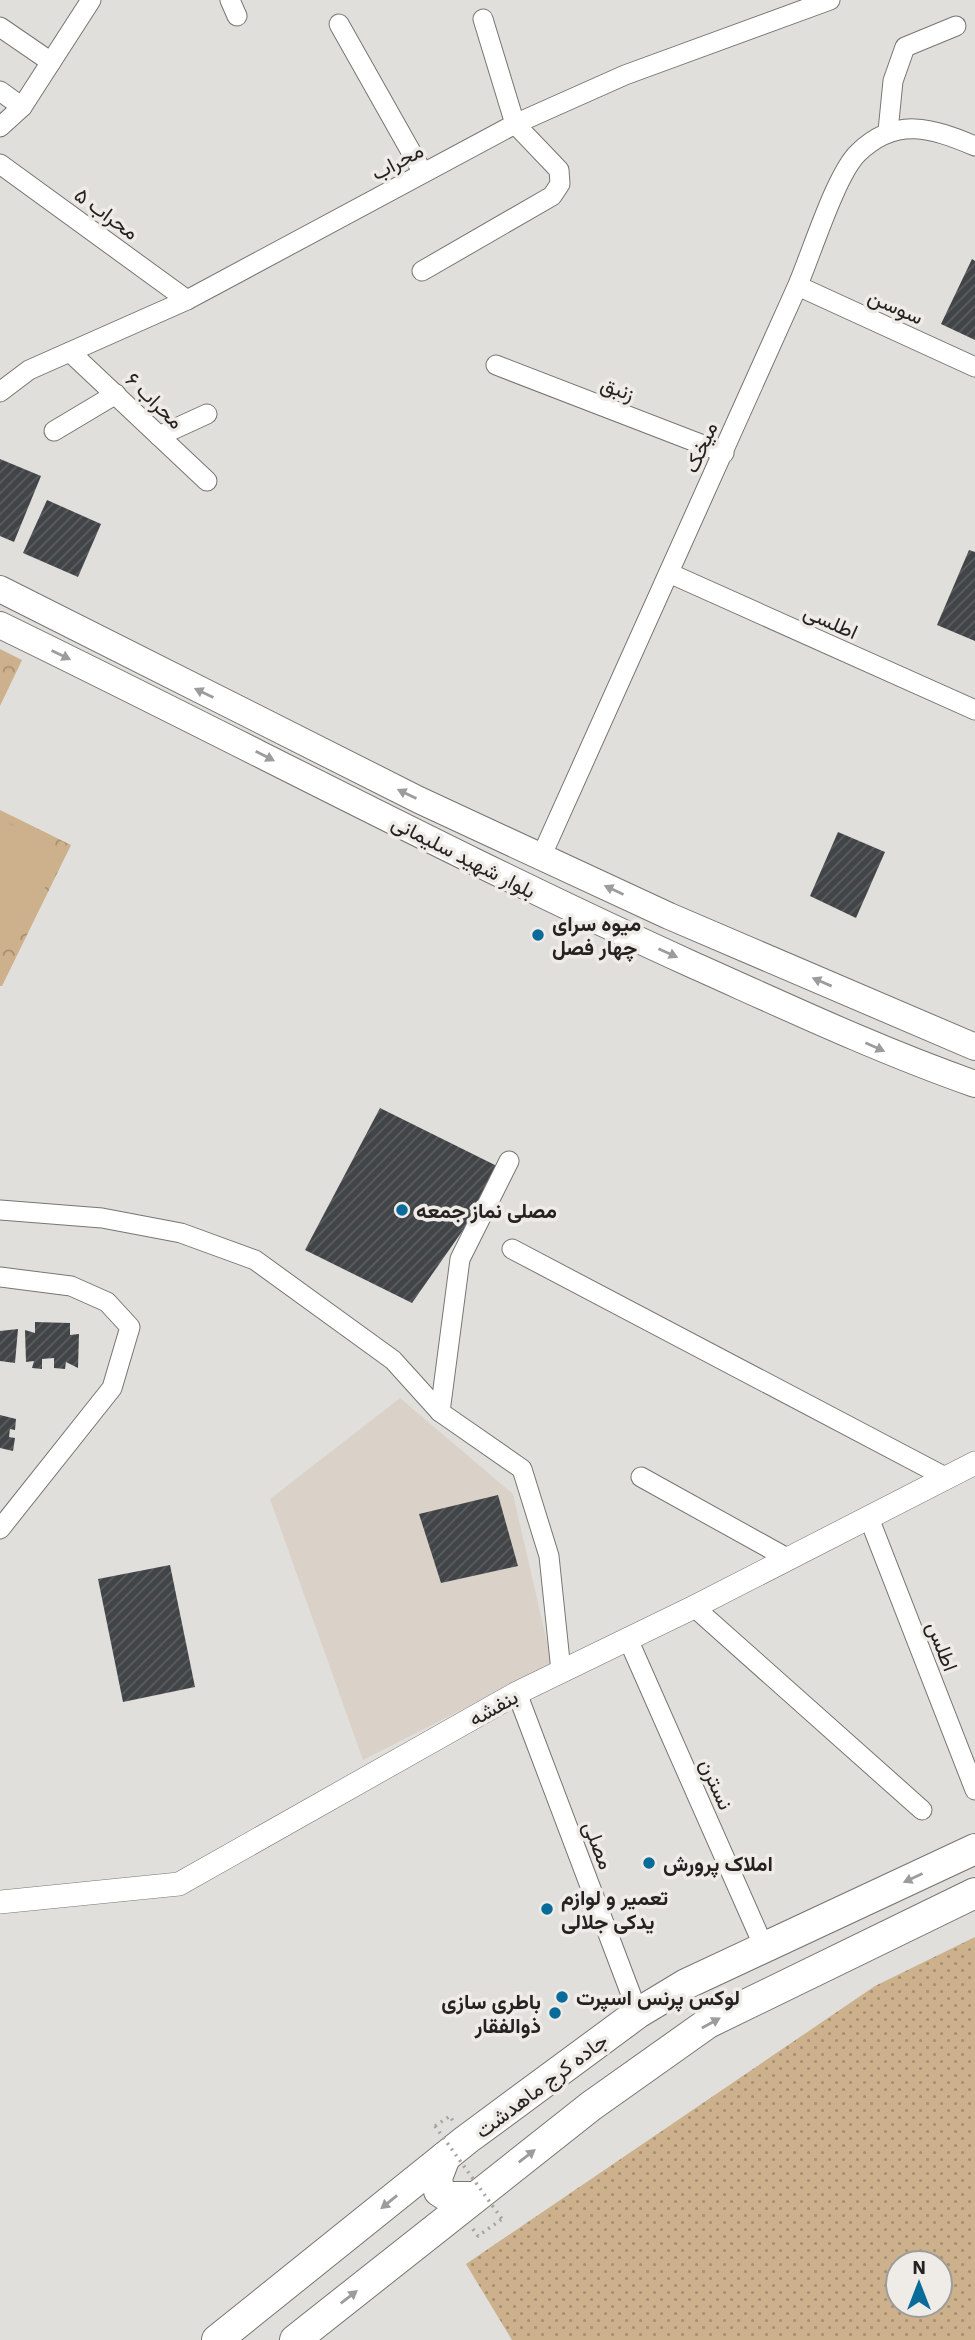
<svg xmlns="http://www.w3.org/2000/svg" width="975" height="2340" viewBox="0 0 975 2340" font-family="'IBM Plex Sans',Vazirmatn,sans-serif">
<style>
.built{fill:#dad2c9}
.grass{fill:url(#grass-dots);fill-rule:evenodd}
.park{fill:url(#park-crowns)}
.pitch{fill:#ccb18c}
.building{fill:url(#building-hatch)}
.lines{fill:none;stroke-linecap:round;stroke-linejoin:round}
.minor-casing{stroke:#787572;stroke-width:21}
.tertiary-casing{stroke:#787572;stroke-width:24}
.secondary-casing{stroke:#787572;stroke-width:28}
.primary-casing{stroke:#787572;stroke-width:32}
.path{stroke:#a6a4a1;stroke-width:3.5;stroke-dasharray:2 5;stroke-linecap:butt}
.minor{stroke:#fff;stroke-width:19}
.tertiary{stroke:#fff;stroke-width:23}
.secondary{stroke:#fff;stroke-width:26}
.primary{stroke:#fff;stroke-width:30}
.path-bridge{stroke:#a6a4a1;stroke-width:3.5;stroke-dasharray:2 5;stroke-linecap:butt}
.oneway{fill:#9c9c9c}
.poi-dot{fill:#086b99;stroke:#efece8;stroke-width:2.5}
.labels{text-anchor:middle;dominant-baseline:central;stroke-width:7;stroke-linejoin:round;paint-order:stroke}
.street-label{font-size:21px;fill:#242322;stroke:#efece8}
.poi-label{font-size:21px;font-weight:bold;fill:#242322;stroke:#efece8;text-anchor:start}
</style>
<defs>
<pattern id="grass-dots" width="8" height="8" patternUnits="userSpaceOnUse" patternTransform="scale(1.75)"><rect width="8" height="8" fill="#ccb18c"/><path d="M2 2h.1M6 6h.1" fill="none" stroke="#a59072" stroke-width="1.8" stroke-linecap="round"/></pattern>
<pattern id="park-crowns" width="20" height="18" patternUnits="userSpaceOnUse" patternTransform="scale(1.75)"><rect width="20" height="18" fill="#ccb18c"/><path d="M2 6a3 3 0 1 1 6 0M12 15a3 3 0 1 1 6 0" fill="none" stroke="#a59072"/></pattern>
<pattern id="building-hatch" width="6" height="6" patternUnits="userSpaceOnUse" patternTransform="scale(1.75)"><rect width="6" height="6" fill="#424548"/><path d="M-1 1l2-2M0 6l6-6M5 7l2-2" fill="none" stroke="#5b5d5f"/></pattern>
</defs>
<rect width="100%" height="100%" fill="#e1dfdb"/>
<!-- built -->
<path class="built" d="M400,1398L513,1494L552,1664L363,1760L270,1499Z"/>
<!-- grass -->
<path class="grass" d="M975,1937V2340H512L466,2264L875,1986ZM898,2263H940V2305H898Z"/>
<!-- park -->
<g class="park">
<path d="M0,649L22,660L0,706Z"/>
<path d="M0,810L71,845L2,986H0Z"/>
</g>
<!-- pitch -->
<path class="pitch" d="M0,819L64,851L20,936L0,926Z"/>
<!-- building -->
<g class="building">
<path d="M972,259L975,261V340L941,324Z"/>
<path d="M0,459L41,476L14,542L0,536Z"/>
<path d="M47,500L101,524L78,577L23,553Z"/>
<path d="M969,550L975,552V641L937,625Z"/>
<path d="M838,832L885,852L856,918L810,896Z"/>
<path d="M380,1108L505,1170L412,1303L305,1250Z"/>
<path d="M35,1322L70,1323V1335L79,1334L78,1368L66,1362L65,1369L54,1368V1358L42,1359V1369L32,1368L34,1361L26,1362L25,1330L35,1333Z"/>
<path d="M18,1329L15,1363L0,1361V1331Z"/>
<path d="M0,1415L16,1419L15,1430L10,1429L9,1437L15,1438L13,1451L0,1448Z"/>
<path d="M498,1495L518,1566L441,1583L419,1514Z"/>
<path d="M170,1565L195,1687L123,1702L98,1579Z"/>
</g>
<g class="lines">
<defs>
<g id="minor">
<path d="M230,0L237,16"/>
<path d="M339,24L423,173"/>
<path d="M0,27L51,62"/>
<path d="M0,91L22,107"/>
<path d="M0,127L22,107L91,0"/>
<path d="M888,131L893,81L905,47L956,26"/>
<path d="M0,164L187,300"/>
<path d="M422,271L552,196L560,184L559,170L515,124L483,19"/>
<path d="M798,286L975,367"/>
<path d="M70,352L207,481"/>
<path d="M496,365L724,453"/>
<path d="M0,392L29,370L187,300L515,124L625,75L830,0"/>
<path d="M54,431L116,394"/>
<path d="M159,436L207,414"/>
<path d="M669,573L975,710"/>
<path d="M541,857C627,667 713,477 797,287C811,255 836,174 858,153C896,116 932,128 975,146"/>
<path d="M0,1210L102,1218L181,1233L255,1260L393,1360L440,1412L522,1469L549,1556L561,1671"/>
<path d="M512,1249L947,1478"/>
<path d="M0,1277L71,1286L107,1302L130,1327L112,1388L0,1529"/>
<path d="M440,1412L460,1259L509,1161"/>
<path d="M641,1477L787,1558"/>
<path d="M869,1518L975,1790"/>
<path d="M694,1607L922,1810"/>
<path d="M628,1639L764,1947"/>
<path d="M517,1693L638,2013"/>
</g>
<path id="tertiary" d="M0,1902L179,1884L517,1693L694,1607L975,1463"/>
<g id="secondary">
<path d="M0,589L419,800L669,916L975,1047"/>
<path d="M0,625C231,737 457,858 691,964C785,1006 878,1050 975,1084"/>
</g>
<g id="primary">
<path d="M445,2157L437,2178L439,2191L448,2197H475"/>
<path d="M217,2340L466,2140L638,2013L686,1984L975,1849"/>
<path d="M295,2340L591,2106L708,2023L975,1893"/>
</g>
</defs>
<!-- minor casing -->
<use href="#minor" class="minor-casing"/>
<!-- tertiary casing -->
<use href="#tertiary" class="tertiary-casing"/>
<!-- secondary casing -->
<use href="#secondary" class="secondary-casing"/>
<!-- primary casing -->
<use href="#primary" class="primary-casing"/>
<!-- path -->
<g class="path">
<path d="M435,2126L450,2116L453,2121"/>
<path d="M473,2229L478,2236L502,2219"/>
</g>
<!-- minor -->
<use href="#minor" class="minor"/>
<!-- tertiary -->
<use href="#tertiary" class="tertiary"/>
<!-- secondary -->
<use href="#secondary" class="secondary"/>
<!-- primary -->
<use href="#primary" class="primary"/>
<!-- path-bridge -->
<path class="path-bridge" d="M435,2126L502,2219"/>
</g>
<!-- one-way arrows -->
<defs><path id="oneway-solid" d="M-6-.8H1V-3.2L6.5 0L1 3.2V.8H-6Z" transform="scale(1.75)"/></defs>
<g class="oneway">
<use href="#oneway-solid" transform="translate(61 655) rotate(26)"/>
<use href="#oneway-solid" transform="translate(204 693) rotate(-154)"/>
<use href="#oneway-solid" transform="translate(265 756) rotate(27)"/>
<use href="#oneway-solid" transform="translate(407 794) rotate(-154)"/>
<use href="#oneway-solid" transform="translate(614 890) rotate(-155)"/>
<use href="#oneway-solid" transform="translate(668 953) rotate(24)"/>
<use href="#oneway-solid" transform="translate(822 982) rotate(-157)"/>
<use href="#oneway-solid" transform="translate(875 1047) rotate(24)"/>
<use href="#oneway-solid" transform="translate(913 1878) rotate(155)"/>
<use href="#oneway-solid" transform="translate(711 2023) rotate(-29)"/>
<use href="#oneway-solid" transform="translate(527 2156) rotate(-38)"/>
<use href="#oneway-solid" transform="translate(389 2202) rotate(141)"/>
<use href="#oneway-solid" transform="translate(349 2297) rotate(-38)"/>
</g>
<!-- markers -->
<g class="poi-dot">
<circle cx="538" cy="935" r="7"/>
<circle cx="402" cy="1210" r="7"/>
<circle cx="649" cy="1863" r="7"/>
<circle cx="547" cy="1909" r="7"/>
<circle cx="562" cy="1997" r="7"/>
<circle cx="555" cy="2013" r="7"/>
</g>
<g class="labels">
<!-- street labels -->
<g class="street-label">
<text transform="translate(397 161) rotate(-28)">محراب</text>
<text transform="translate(107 213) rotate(36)">محراب ۵</text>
<text transform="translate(896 306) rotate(24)">سوسن</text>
<text transform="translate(618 388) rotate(21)">زنبق</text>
<text transform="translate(155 400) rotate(44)">محراب ۶</text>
<text transform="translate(700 447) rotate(-66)">میخک</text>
<text transform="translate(831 621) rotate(24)">اطلسی</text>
<text transform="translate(464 856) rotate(27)">بلوار شهید سلیمانی</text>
<text transform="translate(943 1646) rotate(69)">اطلس</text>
<text transform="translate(493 1707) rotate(-29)">بنفشه</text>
<text transform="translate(717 1784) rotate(66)">نسترن</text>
<text transform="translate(599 1845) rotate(69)">مصلی</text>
<text transform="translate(541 2085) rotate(-37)">جاده کرج ماهدشت</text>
</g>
<!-- poi labels -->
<g class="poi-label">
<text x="552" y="923">میوه سرای<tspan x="552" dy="24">چهار فصل</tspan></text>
<text x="416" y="1210">مصلی نماز جمعه</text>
<text x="663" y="1863">املاک پرورش</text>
<text x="561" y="1897">تعمیر و لوازم<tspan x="561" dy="24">یدکی جلالی</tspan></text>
<text x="576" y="1997">لوکس پرنس اسپرت</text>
<text x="541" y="2001" text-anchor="end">باطری سازی<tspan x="541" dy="24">ذوالفقار</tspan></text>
</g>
</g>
<!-- north arrow -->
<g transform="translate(919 2284)"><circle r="33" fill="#efece8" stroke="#9e9c99" stroke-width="2"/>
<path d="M0-5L12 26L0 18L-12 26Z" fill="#086b99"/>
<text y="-10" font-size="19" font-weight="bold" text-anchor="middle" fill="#242322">N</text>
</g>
</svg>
